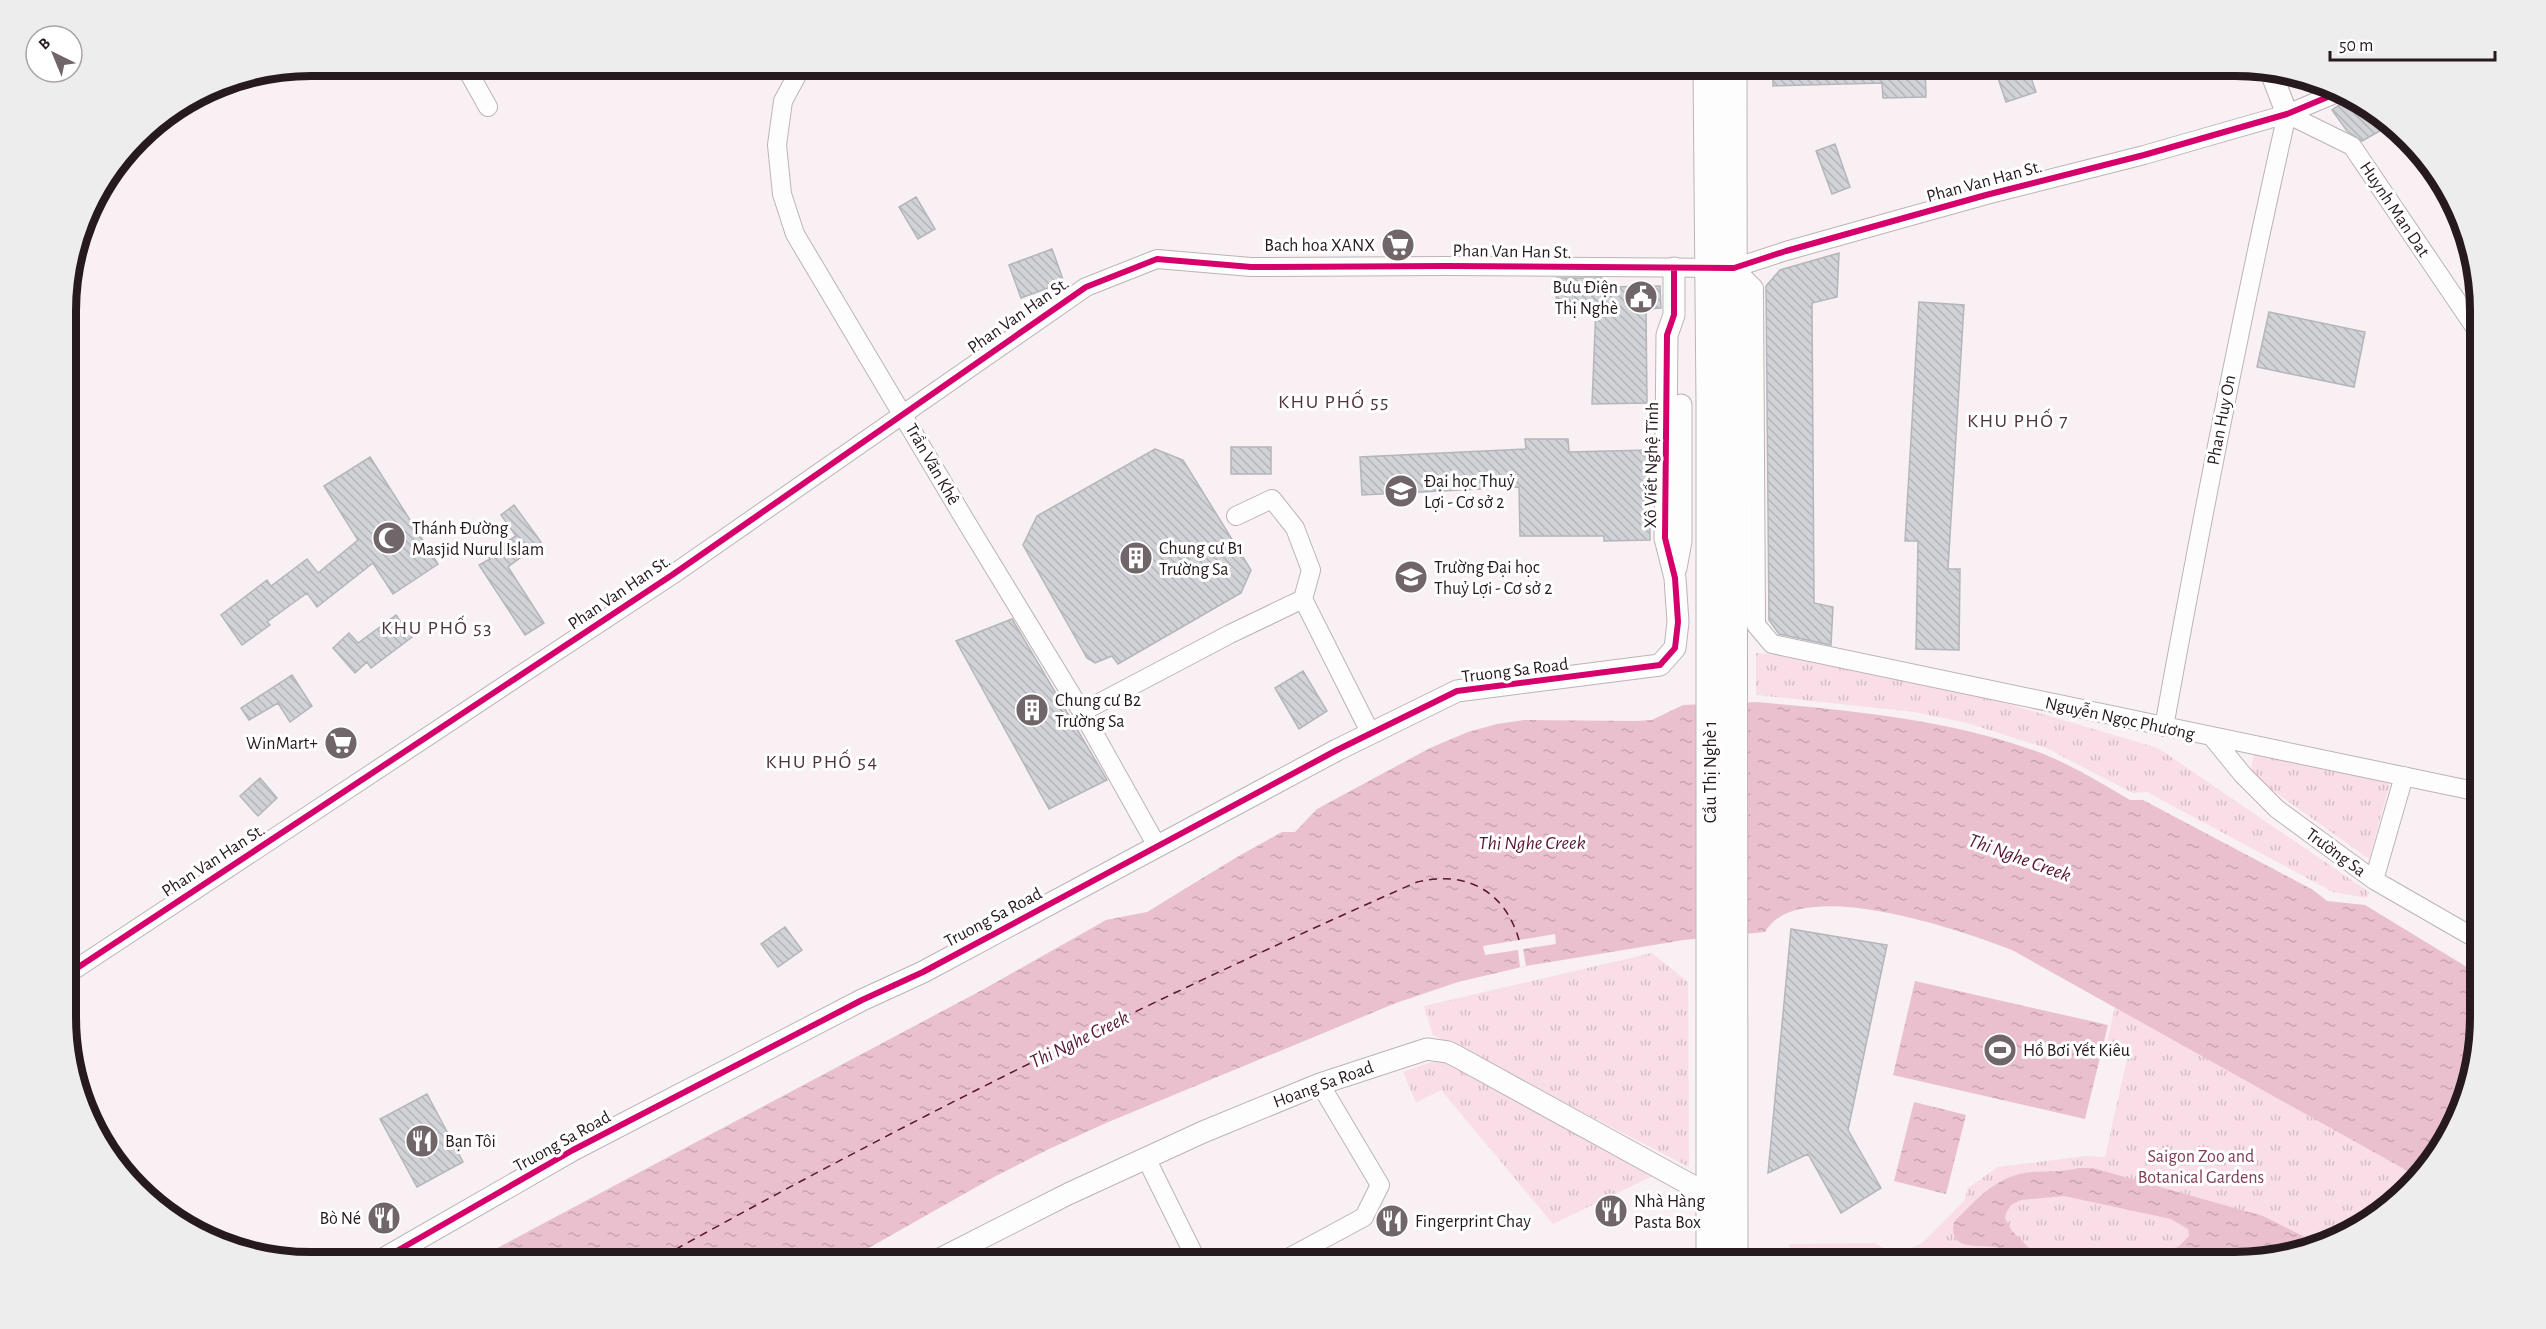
<svg xmlns="http://www.w3.org/2000/svg" width="2546" height="1329" viewBox="0 0 2546 1329" font-family="'Alegreya Sans',sans-serif">
<style>
.park{fill:url(#park-tufts)}
.water{fill:url(#water-ripples)}
.pier{fill:#f8f0f2}
.lines{fill:none;stroke-linecap:round;stroke-linejoin:round}
.ferry{stroke:#591734;stroke-width:1.5;stroke-dasharray:8 6;stroke-linecap:butt}
.building{fill:url(#building-back-hatch);stroke:#b4b6ba;stroke-width:1.5}
.minor-casing{stroke:#bdb3b6;stroke-width:20}
.tertiary-casing{stroke:#bdb3b6;stroke-width:23}
.primary-casing{stroke:#bdb3b6;stroke-width:29}
.minor{stroke:#fefdfd;stroke-width:18}
.tertiary{stroke:#fefdfd;stroke-width:21}
.primary{stroke:#fefdfd;stroke-width:27}
.cycleway-casing{stroke:#fff;stroke-width:10}
.cycleway{stroke:#d6006c;stroke-width:6}
.labels{text-anchor:middle;stroke-width:6;stroke-linejoin:round;paint-order:stroke}
.street-label{font-size:18px;fill:#271a1e;stroke:#fff}
.poi-label{font-size:18px;fill:#271a1e;stroke:#fff;text-anchor:start}
.park-label{font-size:18px;fill:#803b56;stroke:#fff}
.neighbourhood-label{font-size:20px;letter-spacing:1.5px;fill:#50343e;stroke:#fff}
.water-label{font-size:20px;font-style:italic;fill:#591734;stroke:#fff}
.rim{fill:none;stroke:#271a1e;stroke-width:8}
</style>
<defs>
<pattern id="park-tufts" width="24" height="20" patternUnits="userSpaceOnUse" patternTransform="scale(1.5)"><rect width="24" height="20" fill="#fadee7"/><path d="M3 7l-1-3M5 7V3M7 7l1-3M15 17l-1-3M17 17v-4M19 17l1-3" fill="none" stroke="#d6bec6"/></pattern>
<pattern id="water-ripples" width="26" height="14" patternUnits="userSpaceOnUse" patternTransform="scale(1.5)"><rect width="26" height="14" fill="#eac0ce"/><path d="M2 4q2-2 4 0t4 0M15 11q2-2 4 0t4 0" fill="none" stroke="#c9a4b0"/></pattern>
<pattern id="building-back-hatch" width="6" height="6" patternUnits="userSpaceOnUse" patternTransform="scale(1.5)"><rect width="6" height="6" fill="#d1d3d8"/><path d="M-1 5l2 2M0 0l6 6M5-1l2 2" fill="none" stroke="#b3b5b9"/></pattern>
</defs>
<rect width="100%" height="100%" fill="#f8f0f2"/>
<path class="park" d="M1756,653L1800,657L1981,696L2158,748L2369,892L2367,898L2333,892L2147,792L2133,793L2046,748L1967,723L1914,712L1756,695Z
M2254,753L2390,783L2369,859L2250,774Z
M1652,953L1688,982L1689,1167L1433,1035L1424,1006Z
M2115,1007L2420,1178L2371,1222L2313,1250L2250,1262L1790,1263L1789,1244L1875,1243L1889,1251H1906L1922,1243L1964,1201L1968,1188L1998,1167L2086,1156L2105,1157L2127,1059L2105,1050Z
M1443,1058L1657,1174L1553,1224L1441,1090L1416,1103L1403,1072Z"/>
<path class="water" d="M1757,702C1853,711 1950,719 2041,753C2072,765 2101,783 2130,800H2143L2313,890L2327,901L2365,905L2480,975V1018L2455,1126L2420,1178L2012,950C1964,931 1797,873 1765,932L1684,940L1526,966L1458,982L1396,1003L1106,1123L1049,1149L994,1177L842,1263H469L984,989L1106,920L1147,912L1237,857L1282,832H1295L1317,809L1430,748L1468,732L1497,724L1524,720L1636,721L1652,720L1683,705Z
M1915,981L2108,1025L2085,1119L1893,1075Z
M1914,1102L1966,1115L1946,1194L1894,1181Z
M2079,1168H2093L2263,1216L2303,1236L2318,1248L2271,1258H2235L2221,1262L2148,1263L2179,1246L2189,1236L2188,1229L2171,1219L2064,1196L2021,1200L2011,1205L2006,1213L2005,1218L2012,1231L2044,1263C2036,1263 2023,1265 2017,1261C2012,1257 2008,1251 2002,1249C1985,1242 1947,1255 1954,1222C1977,1199 1997,1175 2032,1172C2049,1171 2062,1172 2079,1168Z"/>
<path class="pier" d="M1555,934L1556,944L1523,949L1526,966L1520,967L1518,950L1485,955L1483,946Z"/>
<g class="lines">
<path class="ferry" d="M651,1263C900,1124 1156,997 1417,882C1466,870 1505,891 1519,940"/>
</g>
<path class="building" d="M1773,66H1925L1926,97L1883,98L1882,83L1773,86Z
M1994,66H2027L2036,92L2006,102Z
M2351,97L2392,124L2362,141L2347,131L2332,110Z
M1835,144L1850,187L1832,194L1816,151Z
M916,197L935,229L918,239L899,207Z
M1052,249L1064,282L1021,298L1009,265Z
M1839,253L1837,297L1812,303L1814,603L1833,607L1831,645L1779,634L1769,620L1766,286L1780,270Z
M1557,278H1605V287L1660,286L1661,308L1646,309L1647,403L1592,404L1596,307L1556,306Z
M1919,302L1964,305L1948,569H1960L1959,650L1916,649L1918,541H1905Z
M2269,312L2365,332L2354,387L2257,367Z
M1525,439H1568L1569,452L1649,450L1650,540L1604,541V536H1520L1519,487L1362,495L1360,457L1526,449Z
M1231,447H1271V474H1231Z
M1155,449L1183,460L1251,570L1241,593L1118,664L1112,656L1095,663L1087,658L1023,545L1037,516Z
M370,457L438,564L393,594L373,563L317,607L307,593L267,622L270,625L242,645L221,615L267,580L271,586L307,559L318,573L358,540L324,486Z
M514,505L541,542L508,567L544,623L525,635L479,565L490,559L487,554L516,536L501,515Z
M396,615L412,637L371,668L367,662L355,673L333,648L349,633L358,643Z
M1012,619L1107,780L1049,809L956,641Z
M1303,671L1327,711L1299,729L1275,688Z
M292,675L312,706L290,722L278,703L249,720L241,708Z
M260,778L277,798L258,816L240,796Z
M785,927L802,950L778,967L761,944Z
M1791,929L1887,945L1848,1130L1881,1188L1841,1213L1808,1154L1768,1173Z
M427,1094L463,1162L417,1187L380,1119Z"/>
<g class="lines">
<defs>
<path id="minor" d="M465,66L488,107
M802,66L783,101L777,145L782,194L795,234L965,520L1082,712L1157,846
M2287,114L2352,146L2478,332
M1734,268L1754,288L1756,625L1772,644L2479,792
M1236,516L1272,499L1295,528L1311,570L1303,599
M1082,712L1230,634L1303,599L1371,734
M2164,727C2201,522 2241,317 2287,114
M2212,737L2243,775L2277,809L2374,880L2480,941
M2374,880L2404,776
M68,974L672,575L1086,287L1157,259L1251,267L1446,266L1734,268L1786,251L1986,195L2144,155L2287,114L2342,91
M1146,1158L1198,1263
M1279,1263L1364,1217L1380,1185L1320,1084"/>
<path id="tertiary" d="M2272,75L2287,114
M1676,568L1681,541V405
M376,1263L573,1150L862,1000L923,972L1337,750L1457,691L1660,665L1675,648L1678,622L1675,578L1665,538L1667,335L1674,315V268
M932,1263L1068,1194L1203,1132L1320,1084L1427,1049L1448,1052L1458,1057L1711,1196"/>
<path id="primary" d="M1707,66L1710,406V1263
M1733,66L1734,1263"/>
</defs>
<use href="#minor" class="minor-casing"/>
<use href="#tertiary" class="tertiary-casing"/>
<use href="#primary" class="primary-casing"/>
<use href="#minor" class="minor"/>
<use href="#tertiary" class="tertiary"/>
<use href="#primary" class="primary"/>
<defs>
<path id="cycleway" d="M68,974L672,575L1086,287L1157,259L1251,267L1446,266L1734,268L1786,251L1986,195L2144,155L2287,114L2342,91
M376,1263L573,1150L862,1000L923,972L1337,750L1457,691L1660,665L1675,648L1678,622L1675,578L1665,538L1667,335L1674,315V268"/>
</defs>
<use href="#cycleway" class="cycleway-casing"/>
<use href="#cycleway" class="cycleway"/>
</g>
<defs>
<symbol id="supermarket-disc" viewBox="-11 -11 22 22"><circle r="9.5" fill="#706568" stroke="#fff"/><path d="M-6-5.5h2.5l.6 2H6L4.5 2H-2.5L-4.4-4H-6ZM-1.5 3.2a1.3 1.3 0 1 0 .1 0ZM3 3.2a1.3 1.3 0 1 0 .1 0Z" fill="#fff"/></symbol>
<symbol id="civic-disc" viewBox="-11 -11 22 22"><circle r="9.5" fill="#706568" stroke="#fff"/><path d="M-.6-6.5H3V-4.5H.6V-3L4-1V1h2V6H-6V1h2V-1L-.6-3ZM-1.2 2.5V6h2.4V2.5Z" fill="#fff"/></symbol>
<symbol id="university-disc" viewBox="-11 -11 22 22"><circle r="9.5" fill="#706568" stroke="#fff"/><path d="M0-5L7-2L0 1L-7-2ZM-4 1L0 2.5L4 1V4Q0 6-4 4Z" fill="#fff"/></symbol>
<symbol id="mosque-disc" viewBox="-11 -11 22 22"><circle r="9.5" fill="#706568" stroke="#fff"/><path d="M3.5-4.9A6 6 0 1 0 3.5 4.9A5 5 0 1 1 3.5-4.9Z" fill="#fff"/></symbol>
<symbol id="building-disc" viewBox="-11 -11 22 22"><circle r="9.5" fill="#706568" stroke="#fff"/><path d="M-4-6H4V6H1V3H-1V6H-4ZM-2.5-4.3h1.7v1.8h-1.7ZM.8-4.3h1.7v1.8H.8ZM-2.5-1h1.7V.8h-1.7ZM.8-1h1.7V.8H.8Z" fill="#fff"/></symbol>
<symbol id="stadium-disc" viewBox="-11 -11 22 22"><circle r="9.5" fill="#706568" stroke="#fff"/><path d="M0-5a6.5 5 0 1 0 0 10a6.5 5 0 1 0 0-10ZM-3.5-1.8h7v3.6h-7Z" fill="#fff"/></symbol>
<symbol id="restaurant-disc" viewBox="-11 -11 22 22"><circle r="9.5" fill="#706568" stroke="#fff"/><path d="M-5-6h1v4h1v-4h1v4h1v-4h1v5L-1.5 .5V6h-2V.5L-5-1ZM5-6V6H3V1.5H1.5Q1.5-4 5-6Z" fill="#fff"/></symbol>
</defs>
<g fill-rule="evenodd">
<use href="#supermarket-disc" x="1379" y="226" width="38" height="38"/>
<use href="#civic-disc" x="1622" y="278" width="38" height="38"/>
<use href="#university-disc" x="1382" y="472" width="38" height="38"/>
<use href="#mosque-disc" x="370" y="519" width="38" height="38"/>
<use href="#building-disc" x="1117" y="539" width="38" height="38"/>
<use href="#university-disc" x="1392" y="558" width="38" height="38"/>
<use href="#building-disc" x="1013" y="691" width="38" height="38"/>
<use href="#supermarket-disc" x="322" y="724" width="38" height="38"/>
<use href="#stadium-disc" x="1981" y="1031" width="38" height="38"/>
<use href="#restaurant-disc" x="403" y="1122" width="38" height="38"/>
<use href="#restaurant-disc" x="1592" y="1192" width="38" height="38"/>
<use href="#restaurant-disc" x="365" y="1199" width="38" height="38"/>
<use href="#restaurant-disc" x="1373" y="1202" width="38" height="38"/>
</g>
<g class="labels">
<g class="street-label">
<text transform="translate(1984 181) rotate(-15)" y="6">Phan Van Han St.</text>
<text transform="translate(2395 209) rotate(56)" y="6">Huynh Man Dat</text>
<text transform="translate(1512 251) rotate(1)" y="6">Phan Van Han St.</text>
<text transform="translate(1018 315) rotate(-35)" y="6">Phan Van Han St.</text>
<text transform="translate(2221 420) rotate(-79)" y="6">Phan Huy On</text>
<text transform="translate(933 464) rotate(60)" y="6">Trần Văn Khê</text>
<text transform="translate(1651 465) rotate(-89)" y="6">Xô Viết Nghệ Tĩnh</text>
<text transform="translate(619 592) rotate(-34)" y="6">Phan Van Han St.</text>
<text transform="translate(1515 670) rotate(-7)" y="6">Truong Sa Road</text>
<text transform="translate(2120 718) rotate(12)" y="6">Nguyễn Ngọc Phương</text>
<text transform="translate(1710 772) rotate(-90)" y="6">Cầu Thị Nghè 1</text>
<text transform="translate(2336 852) rotate(36)" y="6">Trường Sa</text>
<text transform="translate(213 860) rotate(-33)" y="6">Phan Van Han St.</text>
<text transform="translate(993 917) rotate(-28)" y="6">Truong Sa Road</text>
<text transform="translate(1323 1084) rotate(-20)" y="6">Hoang Sa Road</text>
<text transform="translate(562 1141) rotate(-29)" y="6">Truong Sa Road</text>
</g>
<g class="poi-label">
<text x="1375" y="251" text-anchor="end">Bach hoa XANX</text>
<text x="1618" y="293" text-anchor="end">Bưu Điện<tspan x="1618" dy="21">Thị Nghè</tspan></text>
<text x="1424" y="487">Đại học Thuỷ<tspan x="1424" dy="21">Lợi - Cơ sở 2</tspan></text>
<text x="412" y="534">Thánh Đường<tspan x="412" dy="21">Masjid Nurul Islam</tspan></text>
<text x="1159" y="554">Chung cư B1<tspan x="1159" dy="21">Trường Sa</tspan></text>
<text x="1434" y="573">Trường Đại học<tspan x="1434" dy="21">Thuỷ Lợi - Cơ sở 2</tspan></text>
<text x="1055" y="706">Chung cư B2<tspan x="1055" dy="21">Trường Sa</tspan></text>
<text x="318" y="749" text-anchor="end">WinMart+</text>
<text x="2023" y="1056">Hồ Bơi Yết Kiêu</text>
<text x="445" y="1147">Bạn Tôi</text>
<text x="1634" y="1207">Nhà Hàng<tspan x="1634" dy="21">Pasta Box</tspan></text>
<text x="361" y="1224" text-anchor="end">Bò Né</text>
<text x="1415" y="1227">Fingerprint Chay</text>
</g>
<g class="park-label">
<text x="2201" y="1162">Saigon Zoo and<tspan x="2201" dy="21">Botanical Gardens</tspan></text>
</g>
<g class="neighbourhood-label">
<text x="1334" y="408">KHU PHỐ 55</text>
<text x="2018" y="427">KHU PHỐ 7</text>
<text x="437" y="634">KHU PHỐ 53</text>
<text x="822" y="768">KHU PHỐ 54</text>
</g>
<g class="water-label">
<text x="1532" y="849">Thi Nghe Creek</text>
<text transform="translate(2020 857) rotate(20)" y="7">Thi Nghe Creek</text>
<text transform="translate(1079 1039) rotate(-26)" y="7">Thi Nghe Creek</text>
</g>
</g>
<path d="M0 0H2546V1329H0ZM311 76H2235A235 235 0 0 1 2470 311V1017A235 235 0 0 1 2235 1252H311A235 235 0 0 1 76 1017V311A235 235 0 0 1 311 76Z" fill="#eeeded" fill-rule="evenodd"/>
<path class="rim" d="M311 76H2235A235 235 0 0 1 2470 311V1017A235 235 0 0 1 2235 1252H311A235 235 0 0 1 76 1017V311A235 235 0 0 1 311 76Z"/>
<g transform="translate(54 54) rotate(317)"><circle r="28" fill="#ffffff" stroke="#a9a3a5" stroke-width="1.5"/>
<path d="M0-4.5L10 22L0 15L-10 22Z" fill="#706568"/>
<text y="-9" font-size="16" font-weight="bold" text-anchor="middle" fill="#271a1e">B</text>
</g>
<path d="M2330 51v9h165v-9" fill="none" stroke="#271a1e" stroke-width="3"/>
<text x="2339" y="51" font-size="18" fill="#271a1e" stroke="#ffffff" stroke-width="4.5" paint-order="stroke">50 m</text>
</svg>
